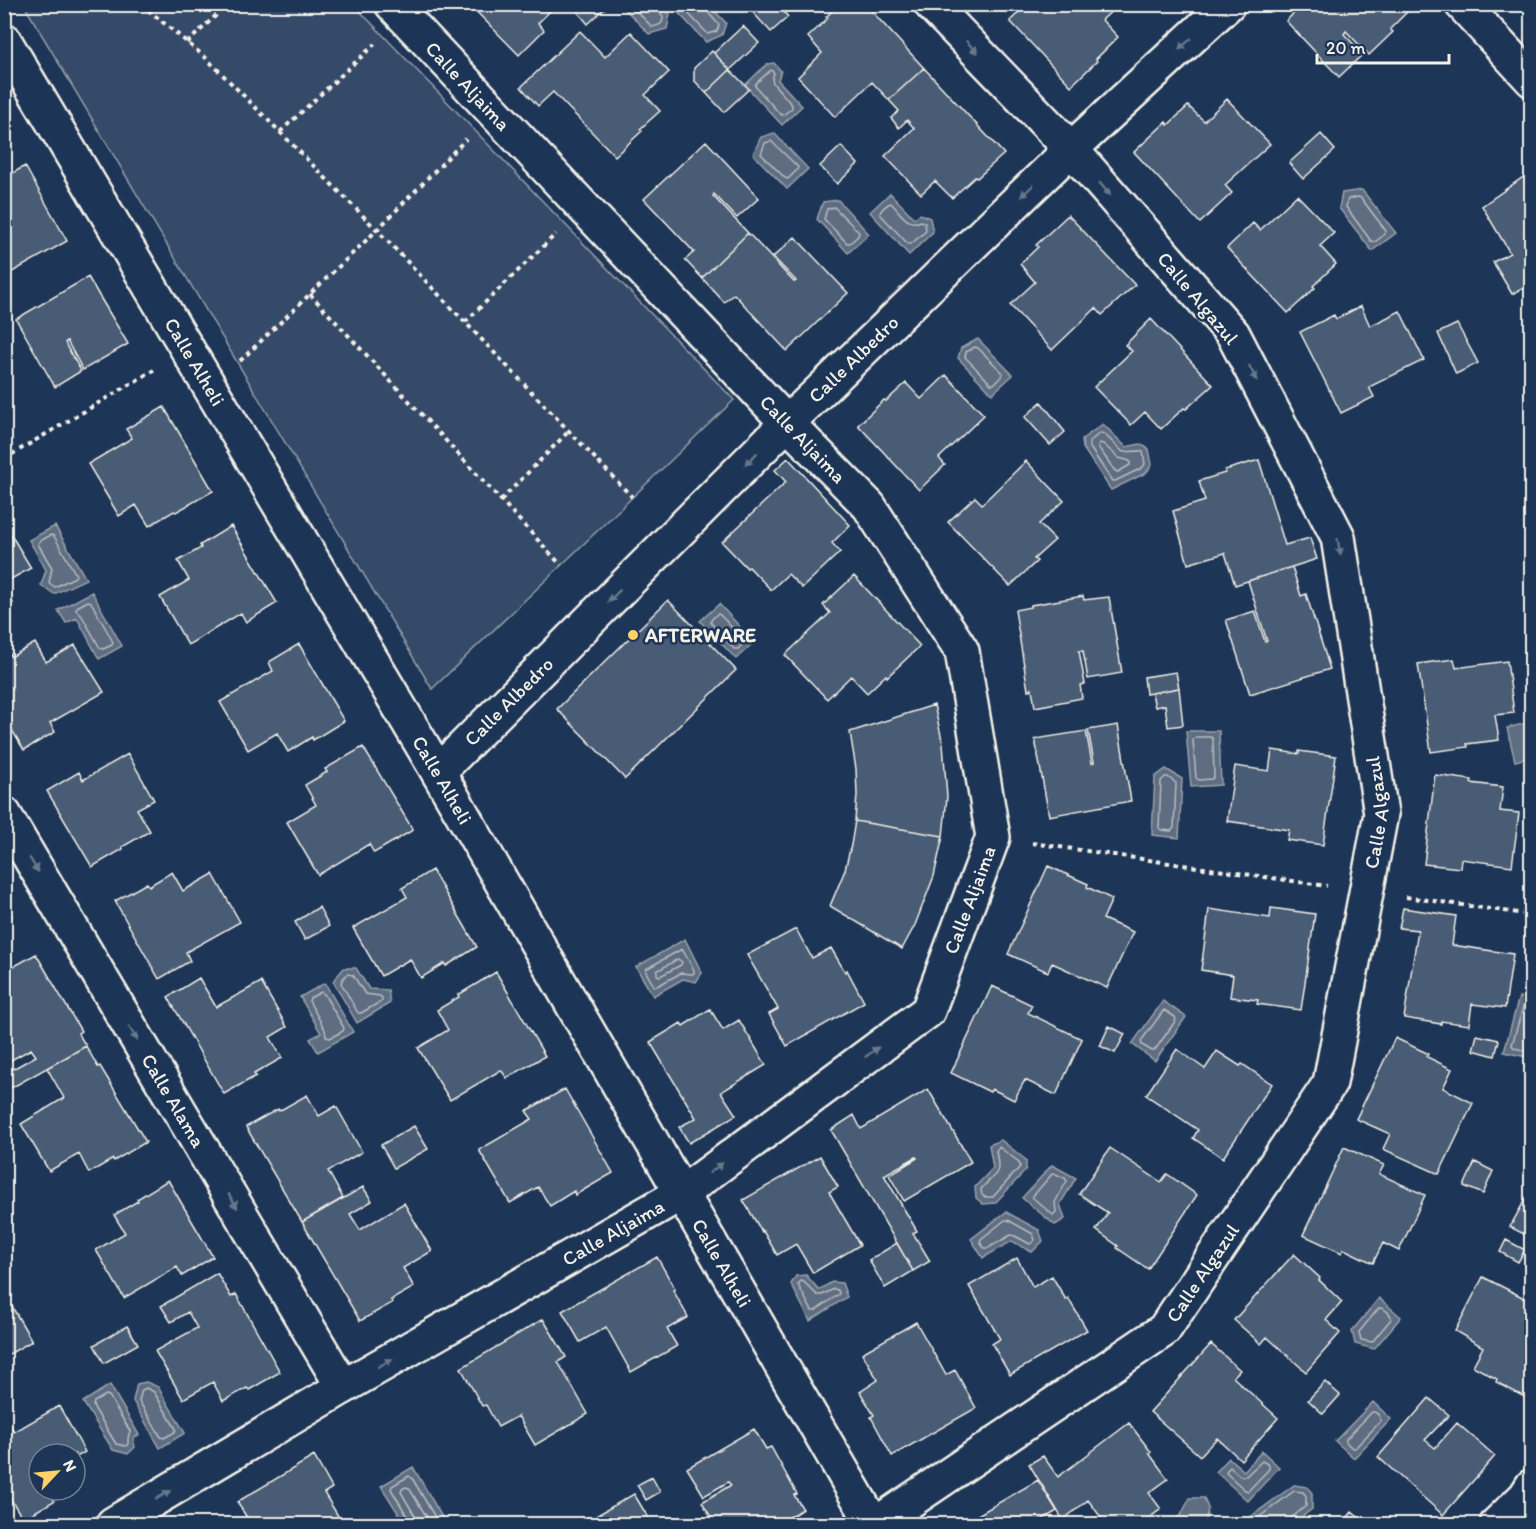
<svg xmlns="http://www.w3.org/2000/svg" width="1536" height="1529" viewBox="0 0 1536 1529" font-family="Itim,sans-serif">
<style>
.green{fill:#354a67;stroke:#949ea8;stroke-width:1.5}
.water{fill:#5e6d82;stroke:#9aa2ab;stroke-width:1.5}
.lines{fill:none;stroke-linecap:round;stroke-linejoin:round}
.shore{stroke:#b8bcbf;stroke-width:1.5}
.building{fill:#485b74;stroke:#f4f1e8;stroke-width:1.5}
.minor-casing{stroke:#f4f1e8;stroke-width:38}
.path{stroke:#f4f1e8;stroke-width:4;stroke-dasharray:4.5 4.5;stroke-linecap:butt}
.minor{stroke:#1d3557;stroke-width:33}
.oneway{fill:#68778a}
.poi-dot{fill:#ffd166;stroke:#1d3557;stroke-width:2}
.labels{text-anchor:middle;stroke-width:5;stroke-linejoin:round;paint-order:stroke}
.street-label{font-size:20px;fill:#f4f1e8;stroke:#1d3557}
.poi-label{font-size:20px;font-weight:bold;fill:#f4f1e8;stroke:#1d3557;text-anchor:start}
</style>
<rect width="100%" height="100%" fill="#1d3557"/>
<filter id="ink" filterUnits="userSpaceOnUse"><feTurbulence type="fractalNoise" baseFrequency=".0167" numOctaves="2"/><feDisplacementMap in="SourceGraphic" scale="12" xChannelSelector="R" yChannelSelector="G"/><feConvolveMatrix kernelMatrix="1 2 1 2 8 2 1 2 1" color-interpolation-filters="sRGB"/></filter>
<g filter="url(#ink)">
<path class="green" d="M24,5H354L734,400L432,689Z"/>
<path class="water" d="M621,5H660L670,14L667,29L649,34Z
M671,5H709L726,23L722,35L706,42Z
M774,63L781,71L778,80L802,106L782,125L745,85L767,64Z
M774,133L808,169L787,189L753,154L761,137Z
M1362,190L1396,233L1372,251L1339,208L1342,193Z
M890,193L914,218L920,214L930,218L933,232L909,255L870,212Z
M838,200L869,234L848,253L817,219L823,202Z
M978,339L1013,375L992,394L958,358L961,348Z
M1103,424L1126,447L1140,444L1149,449L1152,465L1146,473L1111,490L1083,448L1082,439Z
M55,526L86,579L54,594L41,585L46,570L29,540Z
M92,592L122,646L99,659L77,618L66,623L58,610Z
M719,604L754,642L736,659L700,621Z
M1531,722V757L1515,761L1507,728Z
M1186,731H1219L1221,785L1191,787Z
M1166,769L1182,779L1179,838L1152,835L1155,777Z
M685,939L702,973L696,982L683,979L653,996L636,967Z
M344,968H356L369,989L388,990L390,1003L357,1023L333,981Z
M325,983L353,1032L318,1052L310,1039L321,1033L300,997Z
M1519,997L1531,1000V1058L1504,1052Z
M1163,1001L1186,1017L1155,1061L1132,1044Z
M1001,1140L1026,1160V1170L995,1203L983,1204L976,1198L975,1187L993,1168L989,1145Z
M1052,1165L1076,1178L1060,1204L1065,1219L1055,1225L1022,1198Z
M1006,1212L1039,1230L1043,1241L1032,1252L1012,1241L983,1258L971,1239Z
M806,1275L819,1290L832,1282L842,1283L847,1297L810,1321L791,1284L796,1276Z
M1379,1298L1401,1317L1374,1349L1355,1344L1352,1331Z
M146,1382L158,1387L185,1433L160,1448L133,1401L137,1384Z
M110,1385L139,1435L133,1438L135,1447L128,1454L113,1450L83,1402Z
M1373,1402L1391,1419L1354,1458L1335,1441Z
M1262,1451L1279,1467L1248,1501L1216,1472L1229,1458L1244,1471Z
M413,1467L446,1524H405L381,1486Z
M1294,1485L1307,1487L1312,1493V1509L1292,1524H1243L1242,1523Z
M1190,1498H1204L1208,1508L1205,1524H1168L1181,1515Z"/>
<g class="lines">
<path class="shore" d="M630,4L652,27C660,25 663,25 663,16L657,10V4
M679,4L708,34L717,31L719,25L706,10L705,4
M771,70L774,73L772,79L773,83L792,105V108L783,115L780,114L755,86L756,83Z
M771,141L798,167L797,170L788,179L785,178L761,154L765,143Z
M1358,197L1361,198L1386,231L1385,234L1375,242L1371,241L1346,207L1348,199Z
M891,203C900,212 907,227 921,221L925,223L926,231L911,244H908L880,214C880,210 887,204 891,203Z
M834,207L859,232L858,236L850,243H847L824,219L827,209Z
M975,347L978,348L1003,373L1002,376L994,384H991L965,357L966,352Z
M1100,433L1104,434L1123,452L1139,451L1143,452L1145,464L1142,468L1115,481H1112L1089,446V442Z
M1099,443L1103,444L1119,458L1130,461V465L1118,472L1115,471L1098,447Z
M51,535L54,536L76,575L75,577L55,587L49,583L52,568L38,544L40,541Z
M88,601L91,602L113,642L112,645L103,649L100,648L82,616L76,610L77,607Z
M717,614L720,615L744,640V643L738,649H734L711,623V620Z
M1196,737H1211L1213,739L1214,776L1212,779L1199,780L1196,778L1193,740Z
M1165,777H1168L1176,783L1174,828L1171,831L1161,830L1159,828L1161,781Z
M682,949L694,970V973L692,974L681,973L657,986H654L646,972V969Z
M678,959L682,962L681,965L660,976L657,975V971Z
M347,974L353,975L365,994L380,996L382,998V1001L361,1013H358L341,983L342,980Z
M321,992L324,994L344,1028L343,1031L330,1038L326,1037L325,1030L309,1001L310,998Z
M1532,1006L1525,1005L1523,1007L1512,1045L1514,1048L1532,1052
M1164,1010L1175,1017L1176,1020L1155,1050L1152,1051L1142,1045L1141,1041Z
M999,1147L1019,1162L1020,1167L993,1197H985L982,1195L981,1189C997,1171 1001,1177 996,1151Z
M1053,1173L1065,1178L1067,1181L1055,1202L1056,1212L1053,1215L1032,1197Z
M1005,1220H1008L1033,1234L1035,1240L1030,1244L1015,1236L1011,1235L988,1248H984L980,1242L981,1239Z
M801,1281L804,1282L817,1295H822L834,1289L838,1290L839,1294L815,1311H812L798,1285L799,1283Z
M1379,1308C1384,1308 1392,1314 1391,1319L1372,1342L1361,1340L1359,1332Z
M146,1388L154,1392L176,1429L175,1432L164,1438L161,1437L139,1401L142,1390Z
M106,1395L109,1396L130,1431L128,1438V1444L126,1446L116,1444L93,1406L94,1402Z
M1372,1412C1376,1411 1381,1417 1381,1421L1355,1448H1352L1346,1442V1439Z
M1262,1461L1269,1465V1469L1248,1491L1245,1490L1226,1473L1227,1470L1230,1467L1240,1476H1246Z
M409,1524V1519L391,1489L392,1486L409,1476L412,1478L439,1524
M417,1524L415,1516L401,1492L402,1489L406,1487L409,1488L431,1524
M1250,1524L1294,1491L1303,1492L1306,1496V1506L1291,1518L1289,1524"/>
</g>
<path class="building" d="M469,4H557L538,23L544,30L519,55Z
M571,4H605L607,6L588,24Z
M745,4H777L788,17L771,32Z
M839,4H865L924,68L889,100L872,82L835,117L798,77L822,53L808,37L828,18L826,17Z
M1027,4H1114L1116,7L1102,20L1118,37L1096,59L1097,61L1071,86L1010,21Z
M1402,4L1408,11L1390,29L1393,32L1369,55L1346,31L1344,34L1363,54L1339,77L1286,21L1303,4Z
M743,26L759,43L730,70L714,53Z
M580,31L605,57L631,32L669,72L645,95L660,111L640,129L642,131L615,156L553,92L538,106L521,87Z
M712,51L730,70L706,93L694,80V68Z
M924,68L1004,154L977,178L975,177L952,198L935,181L921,194L885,156L914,128L907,120L899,128L891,118L899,111L889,100Z
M730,70L749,89L724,112L706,93Z
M1227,99L1270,144L1225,185L1232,193L1200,223L1134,152L1166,122L1168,125L1188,106L1204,121Z
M1321,134L1335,150L1303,179L1289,163Z
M706,141L759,198L737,218L714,194L713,196L748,233L702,278L685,260L694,252L644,199Z
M841,146L858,164L837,184L820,166Z
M25,166L67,241L7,275L4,270V178Z
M1532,171V284L1512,294L1493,262L1510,253L1482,206Z
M1297,195L1334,233L1320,246L1336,264L1313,286L1315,288L1288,313L1227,248L1253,223L1260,230Z
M1068,215L1135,285L1102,315L1096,308L1052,350L1010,305L1035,282L1020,264L1038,247L1036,245Z
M748,233L794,282L796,281L773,257L795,237L848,293L787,351L734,294L724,302L702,278Z
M88,277L128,344L83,370L67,341L65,343L81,371L55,387L16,319Z
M1361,306L1370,326L1400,311L1424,360L1369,387L1374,397L1341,413L1300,332L1334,315L1336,319Z
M1151,319L1213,385L1186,409L1184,408L1161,429L1145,412L1131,425L1094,387L1132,351L1125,345Z
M1457,324L1478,363L1456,374L1438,333Z
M946,375L984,415L939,458L945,465L919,490L858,425L884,400L886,401L906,383L921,399Z
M1041,402L1065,432L1050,445L1025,417Z
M164,407L213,491L176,512L174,511L149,526L136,505L119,516L88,464L132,438L126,429Z
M788,458L850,525L832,543L840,552L802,588L788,574L771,590L749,567L747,568L722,542L786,482L775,470Z
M1259,460L1285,545L1310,538L1317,559L1235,585L1225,553L1188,564L1173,511L1205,501L1199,481L1225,473V470Z
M1026,461L1064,501L1039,524L1055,540L1034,559L1037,561L1010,586L948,522L975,497L982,504Z
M4,523L31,568L4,583Z
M231,526L277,603L246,622L241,613L188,645L160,597L189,580L178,561L201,548L200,545Z
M1292,567L1301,596L1306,594L1330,669L1250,694L1226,620L1255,611L1265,642L1267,641L1248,581Z
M854,576L920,646L887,677L886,675L867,693L851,676L827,699L785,655L830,613L823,605Z
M4,589L13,603L4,608Z
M1083,596L1084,600L1109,597L1122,673L1088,679L1083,651H1079L1085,684L1080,685L1082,698L1035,707L1032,689L1028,690L1015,610L1031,607V605Z
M668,600L736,670L625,779L557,709Z
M35,643L46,662L75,645L104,692L50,723L55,732L24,750L4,717V658L10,654L11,657Z
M299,644L344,721L313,740L312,737L288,752L277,733L248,750L220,702L273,671L269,662Z
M1454,659L1456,668L1507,661L1514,713L1495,715L1499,740L1467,744L1468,747L1431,752L1418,664Z
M1176,672L1179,688L1146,694L1144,677Z
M1179,688L1183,725L1168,727L1165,705L1155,707L1152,693Z
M934,705L943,744L947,797L943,836L855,821L857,795L856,769L850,732Z
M1118,725L1131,801L1049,816L1035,739L1086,731L1092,763L1094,762L1088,730Z
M363,747L413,830L374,853L369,844L318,875L287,822L316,805L305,785L327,772L325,769Z
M1272,750L1299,754V751L1336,756L1323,845L1287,840L1289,830L1227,821L1235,766L1269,771Z
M128,754L154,800L137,809L150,831L122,847L123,849L92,867L47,791L79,772L83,780Z
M1435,775L1472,780L1471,783L1503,787L1500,811L1519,813L1512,866L1461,859L1460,868L1424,864Z
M855,821L943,836L934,876L915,925L902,949L830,906L845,870L851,845Z
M1048,866L1088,884L1087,887L1112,899L1103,919L1133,932L1107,988L1052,963L1048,972L1008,954Z
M432,870L477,947L446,966L445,963L421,978L410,959L381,976L353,928L407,897L402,888Z
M172,872L183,891L213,874L240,922L186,952L190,961L159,979L115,901L147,883L149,886Z
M4,902L12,916L4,920Z
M319,907L329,926L305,940L295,922Z
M1271,908L1315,914L1301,1010L1257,1004L1258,1000L1230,997L1233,975L1201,970L1209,909L1270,918Z
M1403,908L1456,916L1452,945L1513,954L1505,1008L1472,1004L1469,1025L1441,1021V1024L1404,1018L1418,930L1399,928Z
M796,929L812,958L831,948L845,972L847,970L864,1002L787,1046L769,1014L778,1009L747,955Z
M36,954L81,1031L78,1033L86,1046L4,1092V1074L36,1056L31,1049L4,1064V975H6L4,972Z
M496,972L545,1056L507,1078L501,1070L450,1100L418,1048L448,1030L437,1010L459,997L458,995Z
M199,978L216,1007L261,982L287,1027L270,1037L282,1058L254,1074L256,1076L224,1094L168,997Z
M992,986L1032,1005L1028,1013L1082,1039L1056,1095L1025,1080L1014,1100L992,1089L990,1092L951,1073Z
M710,1009L723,1030L739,1020L766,1065L721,1092L736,1115L689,1143L679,1127L696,1118L650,1042L681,1023L683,1026Z
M1109,1026L1125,1034L1115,1053L1100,1046Z
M1477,1035L1499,1040L1495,1056L1473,1050Z
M1395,1038L1429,1054L1427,1057L1452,1069L1443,1088L1473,1103L1439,1174L1383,1149L1390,1134L1356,1119Z
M86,1046L98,1067L100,1066L146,1142L114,1161L113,1159L89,1173L79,1154L49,1171L21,1124L64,1098L47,1068Z
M1177,1049L1205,1069L1217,1051L1240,1066L1242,1064L1272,1084L1223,1158L1193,1138L1198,1130L1146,1095Z
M565,1089L613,1173L575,1195L574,1191L550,1206L538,1187L510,1203L479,1150L532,1119L526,1111Z
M928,1089L971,1162L904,1201L889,1175L917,1158L916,1157L884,1175L917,1231L913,1233L930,1261L913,1271L831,1130L854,1115L861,1129Z
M307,1095L319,1116L336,1106L362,1152L328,1171L343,1198L302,1222L246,1127L278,1109L279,1111Z
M414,1126L428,1149L394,1168L381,1145Z
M1344,1147L1384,1165L1379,1174L1425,1195L1399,1251L1383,1243L1373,1263L1344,1249L1342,1253L1303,1235Z
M1110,1148L1161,1182L1167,1174L1197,1195L1148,1269L1117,1248L1118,1246L1096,1230L1108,1213L1079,1194Z
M820,1156L838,1187L829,1192L860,1245L813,1273L796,1244L777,1255L763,1231L762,1232L743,1200Z
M1475,1162L1493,1171L1483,1194L1464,1186Z
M168,1180L213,1257L182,1276L177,1267L124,1298L96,1250L125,1233L114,1215L138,1201L137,1199Z
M363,1187L372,1201L350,1214L360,1230L404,1203L432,1251L403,1268L414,1287L391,1300L392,1303L360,1321L302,1222Z
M1532,1187V1238L1510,1227Z
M1506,1240L1525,1250L1518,1262L1500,1252Z
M897,1243L913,1271L885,1288L869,1260Z
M1294,1254L1320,1278L1319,1280L1342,1302L1326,1320L1340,1333L1306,1372L1267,1337L1261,1344L1234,1320Z
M657,1257L675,1289L673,1290L688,1317L667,1329L677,1346L631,1372L606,1327L580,1342L562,1311Z
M1017,1258L1033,1287L1052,1276L1066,1300L1068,1298L1087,1330L1010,1375L992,1344L1000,1339L969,1286Z
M217,1273L231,1297L236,1294L280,1372L249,1390L247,1388L223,1401L213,1382L183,1399L155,1351L197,1328L188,1312L171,1322L161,1306Z
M1483,1277L1532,1302V1401L1496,1382L1497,1379L1473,1366L1483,1347L1455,1331Z
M4,1293L32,1341L4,1357Z
M543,1319L566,1357L558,1362L588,1414L535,1445L518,1416L498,1427L486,1405L482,1406L461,1368Z
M916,1322L946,1375L955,1370L976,1408L892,1456L871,1417L874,1415L860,1392L878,1380L862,1353Z
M127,1326L138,1344L104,1363L94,1345Z
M1211,1344L1240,1370L1233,1377L1278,1418L1241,1460L1217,1438L1200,1456L1150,1412Z
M1325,1382L1340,1395L1323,1414L1308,1400Z
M1429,1398L1449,1415L1425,1440L1435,1448L1457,1423L1495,1456L1443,1515L1378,1457Z
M59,1406L85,1452L75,1458V1454H39V1490H68L53,1498L54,1501L23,1519L4,1488V1427L10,1424L14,1432Z
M1129,1423L1151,1452L1149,1453L1168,1479L1149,1493L1161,1509L1141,1524H1106L1088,1500L1063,1520L1029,1464L1043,1456L1058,1477Z
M754,1429L766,1449L771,1447L797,1494L794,1495L803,1509L778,1524H715L702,1502L731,1485L728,1482L704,1496L687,1468Z
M314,1456L332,1488L324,1493L343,1524H251L237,1502Z
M75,1473L80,1483L75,1486Z
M652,1477L660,1492L646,1500L637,1485Z
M1038,1480L1057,1511L1038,1522L1034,1524H962Z
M634,1494L652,1524H589L587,1521Z
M1352,1512L1367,1524H1342Z"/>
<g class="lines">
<defs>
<g id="minor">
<path d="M1462,4L1532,80"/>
<path id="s1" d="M4,40L438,772L873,1524"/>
<path id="s2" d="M438,772L787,423L1071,149L1228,4"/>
<path id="s3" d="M4,814L343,1387"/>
<path id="s4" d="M113,1524L343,1387L682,1193L928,1011L993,837L962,651L869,506L787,423L392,4"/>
<path id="s5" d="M876,1524L1164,1330L1330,1083L1381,814L1338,537L1233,334L1071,149L931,4"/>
<path d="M1497,1524L1525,1497L1532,1486"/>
</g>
</defs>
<use href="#minor" class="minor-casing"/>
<path class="path" d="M141,4L206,58L280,132L377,230L632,497
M187,43L228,4
M280,132L375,44
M310,294L561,565
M465,322L556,234
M240,361L377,230L466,139
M4,459L154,370
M501,500L569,431
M1032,843L1327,886
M1406,897L1532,915"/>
<use href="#minor" class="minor"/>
</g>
<defs><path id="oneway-solid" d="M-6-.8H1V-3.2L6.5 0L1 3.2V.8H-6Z" transform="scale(1.5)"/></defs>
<g class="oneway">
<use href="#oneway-solid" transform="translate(1185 44) rotate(137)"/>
<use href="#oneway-solid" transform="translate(972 47) rotate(46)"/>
<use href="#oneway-solid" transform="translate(1105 189) rotate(49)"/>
<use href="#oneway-solid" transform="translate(1027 191) rotate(136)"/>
<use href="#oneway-solid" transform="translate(1253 373) rotate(63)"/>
<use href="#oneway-solid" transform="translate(751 459) rotate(135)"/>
<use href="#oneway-solid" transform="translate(1339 547) rotate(80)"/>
<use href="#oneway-solid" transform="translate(614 596) rotate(135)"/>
<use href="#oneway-solid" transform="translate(34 865) rotate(59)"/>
<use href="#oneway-solid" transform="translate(133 1033) rotate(59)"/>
<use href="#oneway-solid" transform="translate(872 1052) rotate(-37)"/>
<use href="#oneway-solid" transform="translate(716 1168) rotate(-37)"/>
<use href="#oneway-solid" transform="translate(233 1201) rotate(59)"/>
<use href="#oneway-solid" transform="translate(385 1363) rotate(-30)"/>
<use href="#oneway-solid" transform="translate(163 1495) rotate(-31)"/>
</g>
</g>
<circle class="poi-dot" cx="633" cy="635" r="6"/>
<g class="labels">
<g class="street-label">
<text transform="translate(468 86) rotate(47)" y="7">Calle Aljaima</text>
<text transform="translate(1198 298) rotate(50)" y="7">Calle Algazul</text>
<text dy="7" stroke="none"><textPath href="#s2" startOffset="586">Calle Albedro</textPath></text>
<text dy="7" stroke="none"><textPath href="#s1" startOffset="374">Calle Alheli</textPath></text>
<text transform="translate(803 439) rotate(46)" y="7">Calle Aljaima</text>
<text dy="7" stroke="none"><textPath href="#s2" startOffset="100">Calle Albedro</textPath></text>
<text dy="7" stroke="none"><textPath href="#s1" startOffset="860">Calle Alheli</textPath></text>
<text dy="7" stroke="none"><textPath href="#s5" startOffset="920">Calle Algazul</textPath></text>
<text dy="7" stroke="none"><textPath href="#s4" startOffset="1083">Calle Aljaima</textPath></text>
<text dy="7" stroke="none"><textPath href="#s3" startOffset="333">Calle Alama</textPath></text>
<text dy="7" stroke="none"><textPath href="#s4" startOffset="579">Calle Aljaima</textPath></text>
<text dy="7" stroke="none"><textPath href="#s1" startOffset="1418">Calle Alheli</textPath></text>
<text dy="7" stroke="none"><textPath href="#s5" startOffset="416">Calle Algazul</textPath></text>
</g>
<g class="poi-label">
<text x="645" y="642">AFTERWARE</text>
</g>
</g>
<rect width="1536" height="1529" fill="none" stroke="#1d3557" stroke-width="24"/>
<rect x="12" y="12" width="1512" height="1505" fill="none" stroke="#f4f1e8" stroke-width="2" filter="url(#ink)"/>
<g transform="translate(57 1472) rotate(64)"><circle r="28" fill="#1d3557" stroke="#738091" stroke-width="1.5"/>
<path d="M0-4.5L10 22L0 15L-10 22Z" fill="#ffd166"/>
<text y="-9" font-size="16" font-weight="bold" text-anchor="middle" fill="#f4f1e8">N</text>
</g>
<path d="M1317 54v9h132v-9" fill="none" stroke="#f4f1e8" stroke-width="3"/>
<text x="1326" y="54" font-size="18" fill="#f4f1e8" stroke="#1d3557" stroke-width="4.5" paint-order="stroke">20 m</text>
</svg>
